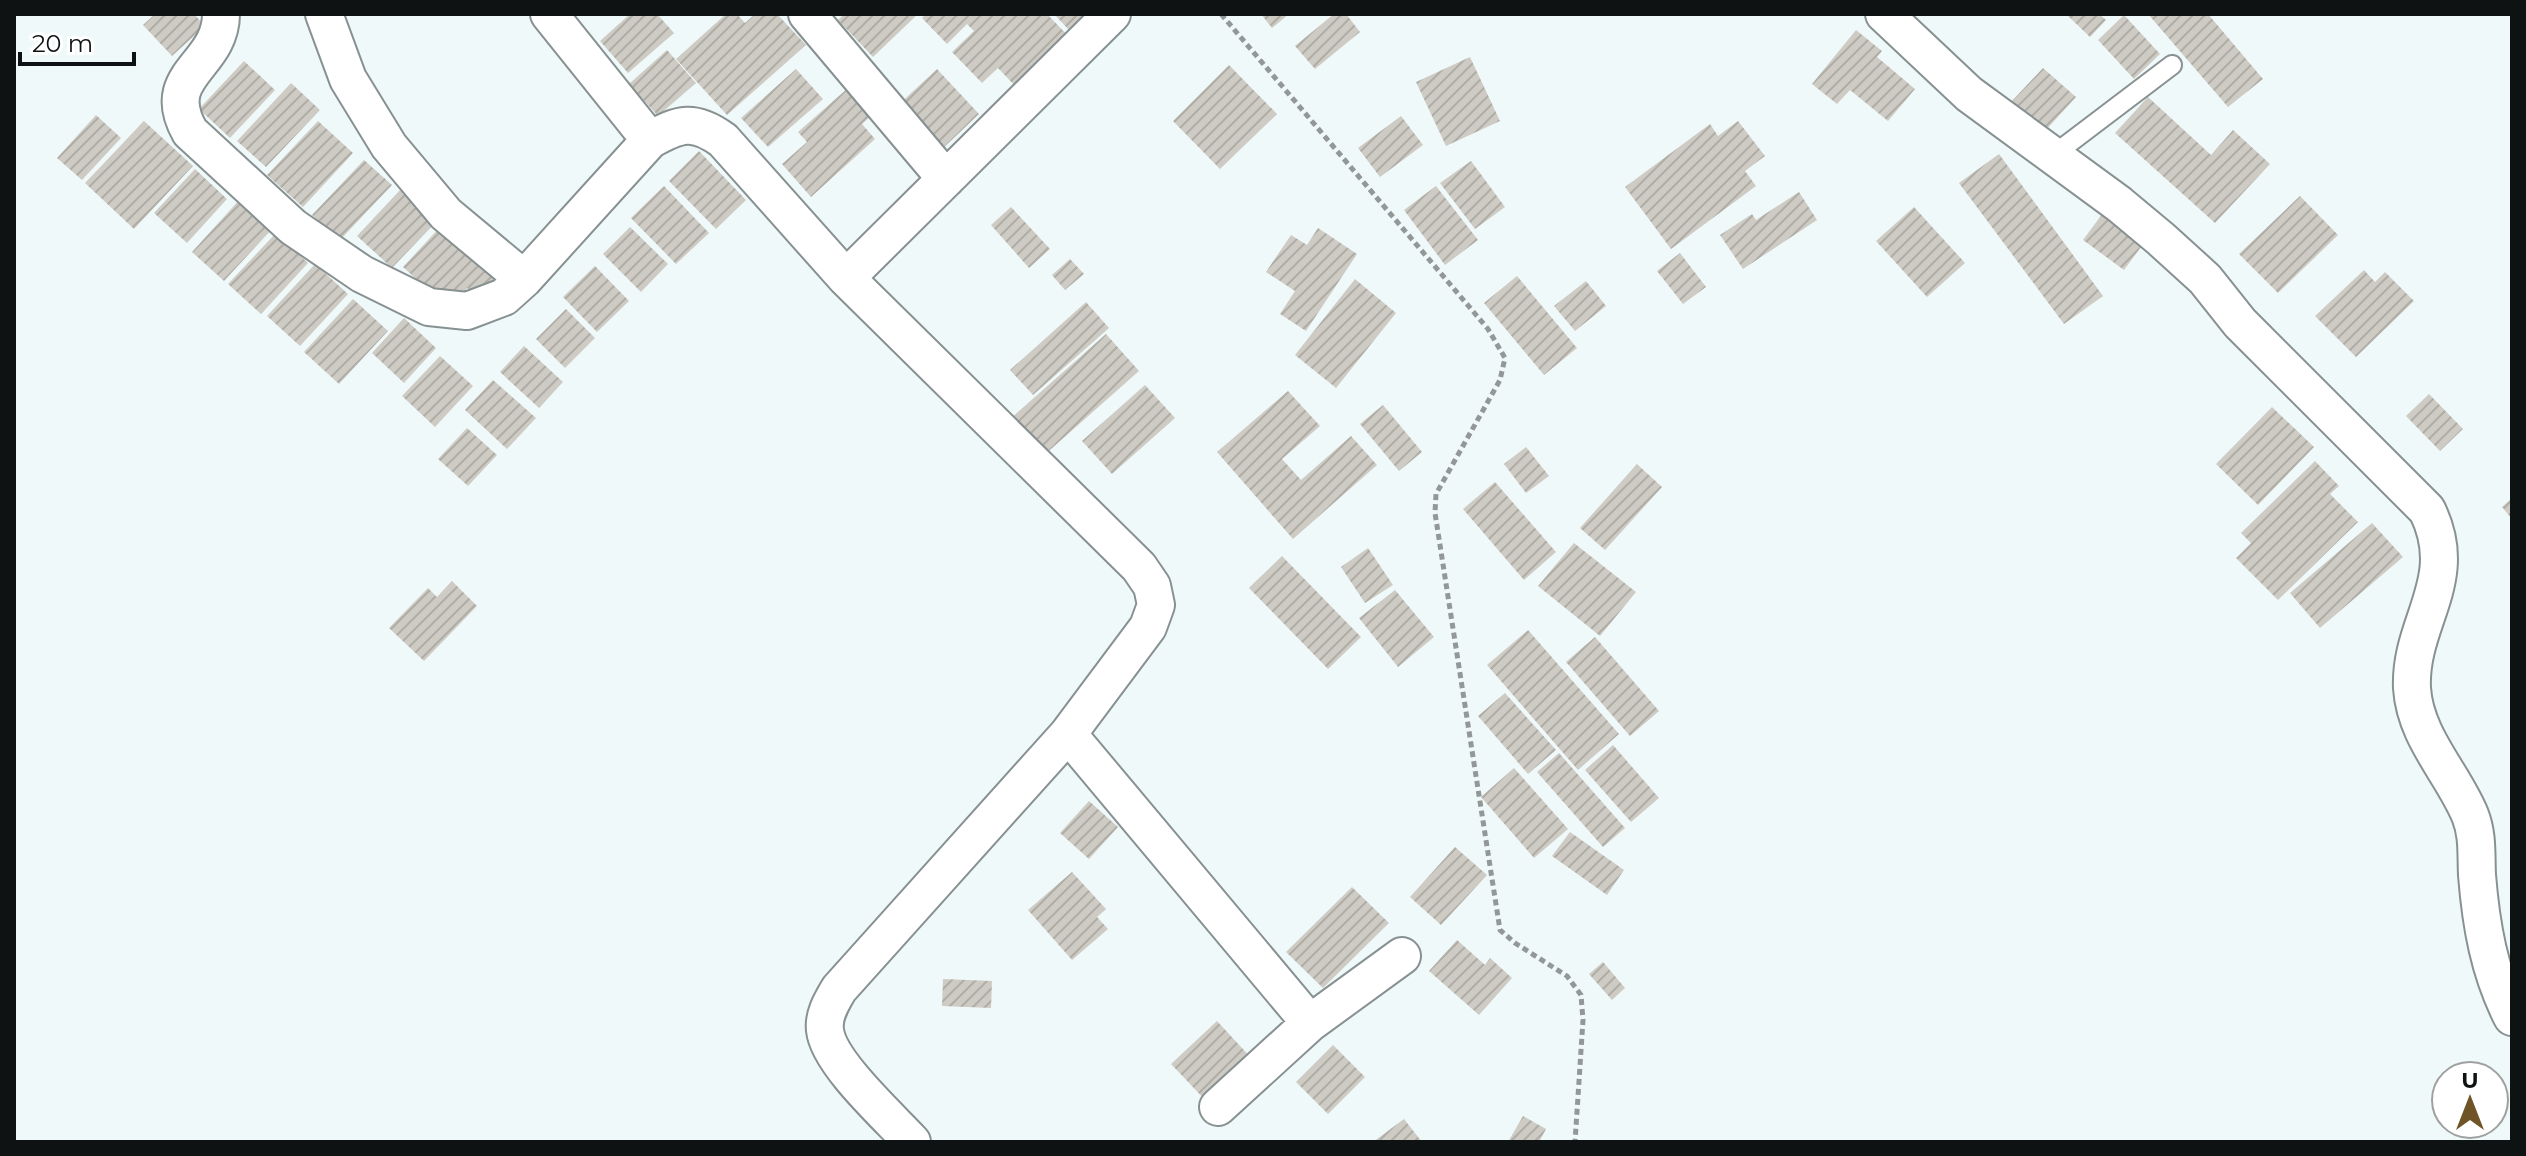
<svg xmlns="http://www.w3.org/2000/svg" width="2526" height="1156" viewBox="0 0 2526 1156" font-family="Montserrat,sans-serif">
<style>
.building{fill:url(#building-hatch)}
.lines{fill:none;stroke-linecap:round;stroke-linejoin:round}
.service-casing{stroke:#889191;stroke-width:22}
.minor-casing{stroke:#889191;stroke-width:40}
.path{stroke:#929898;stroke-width:5;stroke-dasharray:6 4;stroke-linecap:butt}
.service{stroke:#fff;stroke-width:18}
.minor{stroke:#fff;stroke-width:36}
</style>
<defs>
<pattern id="building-hatch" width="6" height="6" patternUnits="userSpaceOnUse" patternTransform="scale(2)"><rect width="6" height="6" fill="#cecbc4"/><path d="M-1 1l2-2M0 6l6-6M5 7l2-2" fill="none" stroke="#b0ada7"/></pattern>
</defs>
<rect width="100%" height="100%" fill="#f0f9f9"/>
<path class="building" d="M155,14H194L205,26L172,56L143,25Z
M630,14H657L674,33L628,73L600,41Z
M726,14H737L745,23L755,14H777L806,45L727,115L676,59Z
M844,14H918L873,57L838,20Z
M926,14H1047L1077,45L1019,90L998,68L982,83L952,52L974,31L967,24L947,44L922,18Z
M1054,14H1086L1069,30Z
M1261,14H1289L1272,28Z
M1334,14H1346L1360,32L1315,69L1295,46Z
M2070,14H2099L2106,20L2090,37L2068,16Z
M2148,14H2208L2263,79L2228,107Z
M2124,15L2160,54L2134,79L2098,40Z
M1856,30L1882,51L1877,57L1915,89L1888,121L1850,90L1837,104L1812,84Z
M667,50L696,83L658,116L629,84Z
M1470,57L1500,121L1446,146L1416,82Z
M244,61L275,90L230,138L199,109Z
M1229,65L1277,114L1220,169L1173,121Z
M2043,68L2076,97L2044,132L2011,102Z
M796,69L823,99L768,147L741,118Z
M937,69L979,114L937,154L894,109Z
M291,83L320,110L266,167L237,141Z
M848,88L872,115L862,124L875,139L811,197L782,164L807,142L798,132Z
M2148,97L2211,155L2233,130L2270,164L2215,223L2115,133Z
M96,115L121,138L82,180L57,158Z
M1401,116L1423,145L1380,177L1358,148Z
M144,121L193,166L134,229L85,183Z
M318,121L353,153L303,207L267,175Z
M1738,121L1765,156L1745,171L1756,186L1671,249L1625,187L1710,124L1718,136Z
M699,151L746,200L716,229L669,181Z
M1999,154L2103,296L2064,324L1959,183Z
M364,160L392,185L340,240L312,215Z
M1471,161L1505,207L1475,229L1440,183Z
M195,169L227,199L187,243L154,213Z
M664,186L709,233L676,264L631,218Z
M1436,186L1478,240L1445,265L1404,210Z
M401,189L436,222L392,268L357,236Z
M1799,192L1817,220L1743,269L1720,235L1752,214L1756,220Z
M2300,196L2338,235L2278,293L2239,254Z
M241,198L273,228L224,281L192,252Z
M1011,207L1050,249L1029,268L991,225Z
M1914,207L1965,263L1927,297L1876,241Z
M2106,209L2147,239L2124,270L2083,240Z
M442,225L499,278L480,299L467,288L448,308L403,267Z
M630,227L668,264L641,292L603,254Z
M1318,228L1357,254L1306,331L1280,314L1295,291L1266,272L1291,235L1307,245Z
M276,233L308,263L261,314L228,284Z
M1680,253L1706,287L1683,304L1657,271Z
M1070,259L1084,274L1065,290L1052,275Z
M315,264L348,294L300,346L267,316Z
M595,266L629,301L597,332L563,297Z
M2364,270L2375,282L2385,272L2414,301L2356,357L2315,316Z
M1517,276L1577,348L1544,375L1484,303Z
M1355,279L1396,313L1336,388L1295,355Z
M1586,281L1606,306L1575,331L1554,306Z
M353,299L388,331L339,384L304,352Z
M1086,302L1109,328L1033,395L1010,370Z
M566,309L595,338L565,368L536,339Z
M404,318L436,348L404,383L372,353Z
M1106,334L1139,371L1042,457L1009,420Z
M524,346L563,382L539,408L500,372Z
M440,356L473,386L435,427L402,396Z
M493,380L536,418L507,449L465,410Z
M1145,385L1175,418L1112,474L1082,441Z
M1288,391L1320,426L1282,459L1301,480L1351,436L1377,465L1293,539L1217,452Z
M2429,394L2463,429L2440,451L2406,416Z
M1383,405L1422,452L1399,471L1360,424Z
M2272,407L2314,447L2258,505L2216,464Z
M467,428L497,455L468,486L438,459Z
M1526,447L1549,476L1526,493L1504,464Z
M2315,461L2339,486L2330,494L2358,522L2278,600L2236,558L2251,543L2241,533Z
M1637,464L1662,487L1605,550L1580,528Z
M1495,482L1556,552L1524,580L1463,509Z
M2512,498V519L2502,507Z
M2372,523L2403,557L2320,628L2290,593Z
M1574,543L1636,592L1600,636L1538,586Z
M1368,548L1393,585L1365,603L1341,567Z
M1282,556L1361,637L1328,669L1249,588Z
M452,581L477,606L424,661L389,628L428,588L437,597Z
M1395,590L1434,637L1398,667L1359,618Z
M1528,630L1619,734L1578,770L1487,665Z
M1595,637L1659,711L1630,736L1566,662Z
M1505,693L1556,750L1528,774L1478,716Z
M1613,745L1659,798L1631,822L1585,770Z
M1559,753L1625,828L1603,847L1537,772Z
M1514,768L1568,829L1534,858L1481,797Z
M1089,801L1118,827L1089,859L1060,833Z
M1570,832L1624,870L1607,895L1552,856Z
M1455,847L1487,875L1441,925L1410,897Z
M1072,872L1106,909L1097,917L1108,929L1072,960L1028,910Z
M1352,887L1389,923L1323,988L1286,952Z
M1457,940L1485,965L1490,958L1512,978L1479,1015L1429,971Z
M1603,962L1625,988L1612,1000L1589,974Z
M943,979L992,981L991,1008L942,1006Z
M1217,1021L1254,1061L1209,1104L1171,1064Z
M1333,1045L1365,1077L1328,1114L1296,1082Z
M1523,1116L1546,1129L1539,1142H1508Z
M1404,1119L1422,1142H1373Z"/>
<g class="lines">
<defs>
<path id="service" d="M2052,156L2172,65"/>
<path id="minor" d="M221,14C221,67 157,74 190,132L293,227L362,274L429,307L467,311L504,297L524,279L650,140C680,123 694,119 723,140L846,278
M324,14L348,79L389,146L446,214L524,279
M549,14L650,140
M807,14L946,179
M1884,14L1969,94L2119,204L2161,239L2205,279L2240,323L2427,510C2462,580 2409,622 2412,688C2415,737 2452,772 2470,815C2478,835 2476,854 2477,875C2481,925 2489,972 2512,1017
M1068,734L1310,1023
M1218,1107L1310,1023L1402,956
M912,1142C889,1117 828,1062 825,1030C823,1015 832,1001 839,989L1068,734L1148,627L1156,605L1152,586L1139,567L846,278L1112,14"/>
</defs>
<use href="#service" class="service-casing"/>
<use href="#minor" class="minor-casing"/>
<path class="path" d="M1221,14L1488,329L1505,358L1500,380L1436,494L1435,513L1500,930L1515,943L1567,976L1581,995L1583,1020L1575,1142"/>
<use href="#service" class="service"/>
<use href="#minor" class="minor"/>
</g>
<rect width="2526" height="1156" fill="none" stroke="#0f1212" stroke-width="32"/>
<g transform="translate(2470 1100)"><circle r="38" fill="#ffffff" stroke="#9fa0a0" stroke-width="2"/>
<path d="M0-6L14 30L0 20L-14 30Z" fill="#6e5426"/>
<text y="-12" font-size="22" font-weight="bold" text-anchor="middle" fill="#0f1212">U</text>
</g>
<path d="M20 52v12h114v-12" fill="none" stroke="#0f1212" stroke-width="4"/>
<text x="32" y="52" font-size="24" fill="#0f1212" stroke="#ffffff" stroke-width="6" paint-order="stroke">20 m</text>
</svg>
